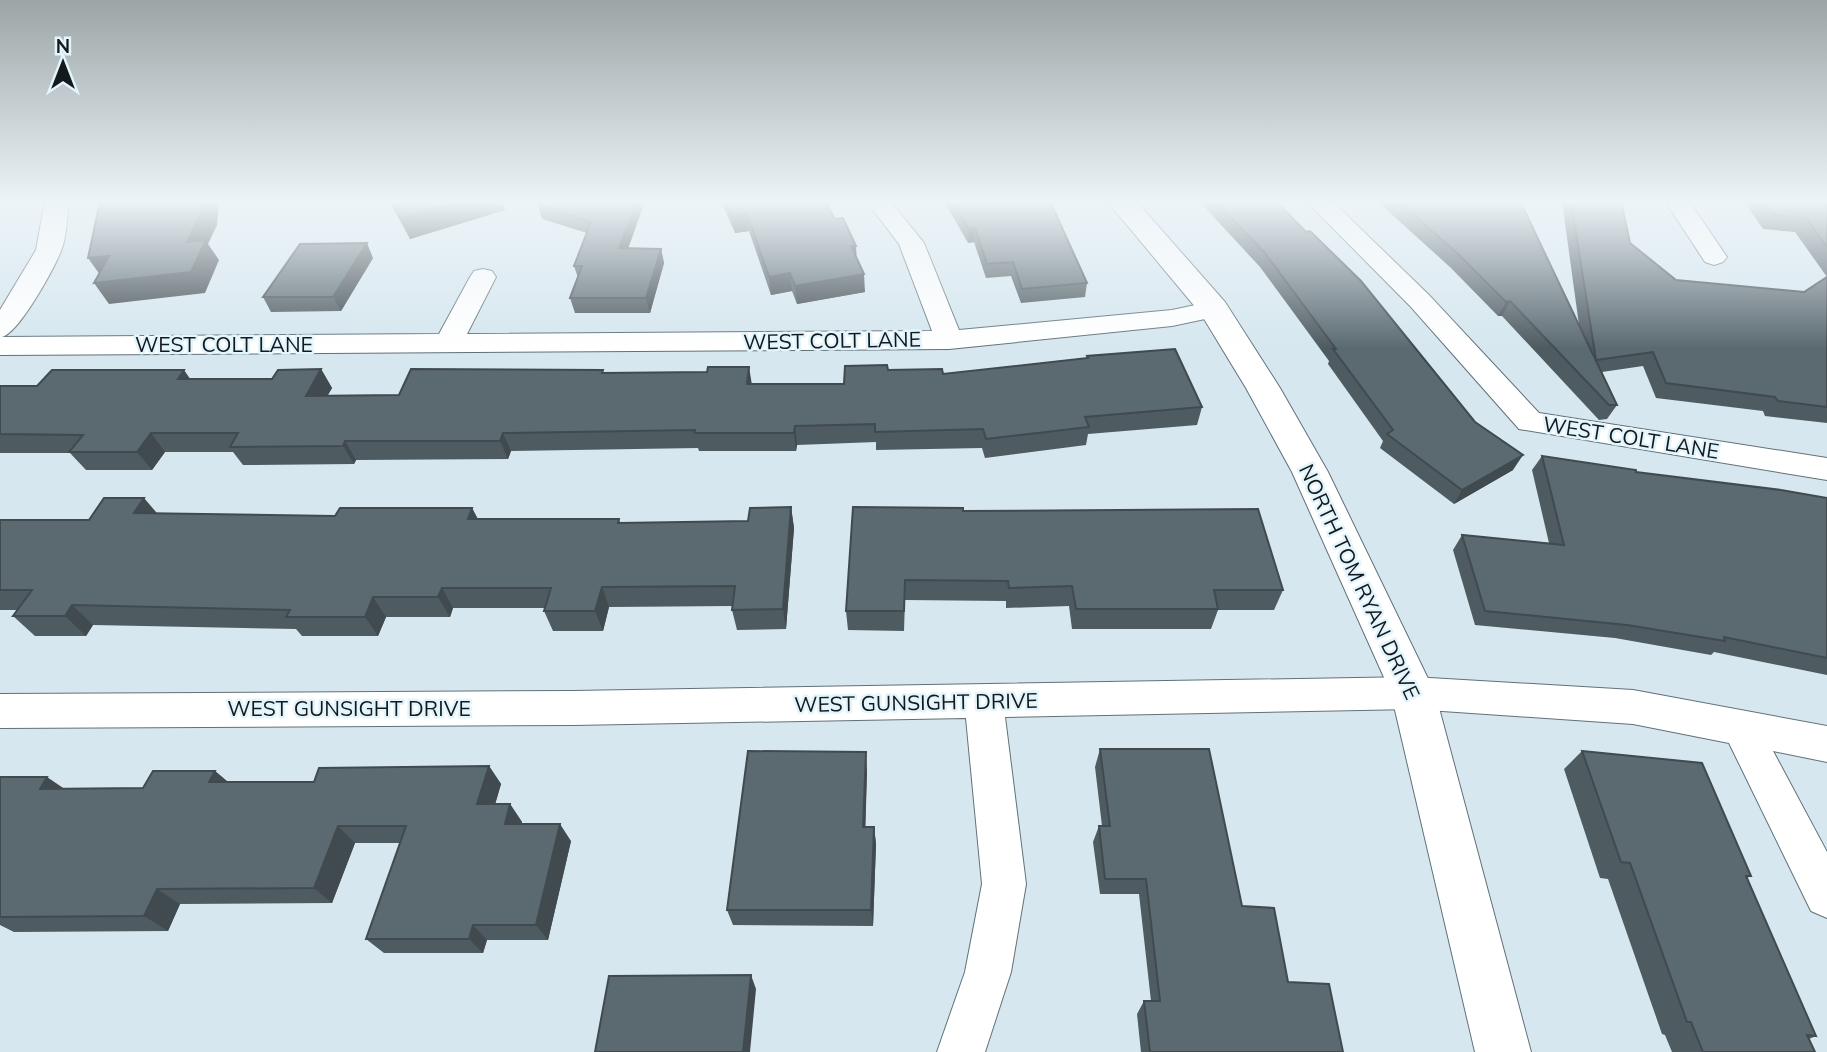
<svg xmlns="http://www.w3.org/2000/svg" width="1827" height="1052" viewBox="0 0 1827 1052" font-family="Mulish,sans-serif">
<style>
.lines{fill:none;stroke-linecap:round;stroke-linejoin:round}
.minor-casing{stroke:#617178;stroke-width:2}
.tertiary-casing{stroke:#617178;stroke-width:2}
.minor{fill:#fff;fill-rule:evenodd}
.tertiary{fill:#fff;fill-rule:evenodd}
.wall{fill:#4e5b61}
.shaded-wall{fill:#404a4f}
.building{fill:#5b6a71;stroke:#404a4f;stroke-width:2}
.labels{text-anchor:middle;stroke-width:5;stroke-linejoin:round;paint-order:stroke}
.street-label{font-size:21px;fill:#13191c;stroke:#e3f5fc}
</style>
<rect width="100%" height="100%" fill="#d6e7ef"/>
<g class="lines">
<defs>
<path id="minor" d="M45,201H69C67,217 67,236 61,251C54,269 19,333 2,337L439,334L470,277L474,271L483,269L492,271L496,277L467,334L932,331L899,244L866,201H890L924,243L959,330L1172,310L1214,301L1224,303L1228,309L1224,315L1172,326L949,349L0,355V310L36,250Z
M1306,201H1332L1429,295L1539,413L1827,458V480L1519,429L1411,307Z
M1665,201H1689L1727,257L1723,262L1714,265L1705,262Z
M1413,677L1633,690L1827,726V762L1773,751L1827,852V918L1811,911L1729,743L1633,724L1413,709L1005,717L1026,884L1011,972L985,1052H937L965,972L982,884L966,718L573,725L0,728V694L573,691Z"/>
<path id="tertiary" d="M1107,201H1136L1225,302L1280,388L1328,472L1435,693L1531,1052H1475L1391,693L1292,472L1246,388L1201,314Z"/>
</defs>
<use href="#minor" class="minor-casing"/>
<use href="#tertiary" class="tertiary-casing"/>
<use href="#minor" class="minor"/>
<use href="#tertiary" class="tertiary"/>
</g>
<path class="wall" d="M389,201H502L505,210L410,239Z
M543,201H645L628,248L661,249L664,263L650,313H575L570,298L578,278L574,266L587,233L542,219L538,205Z
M721,201H825L856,257L865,292L797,304L792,291L771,295L749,231L735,233Z
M944,201H1050L1087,283L1085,297L1021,303L1011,276L986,278L974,242L968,243Z
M1199,201H1276L1513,470L1454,504L1380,448L1383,441L1328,364L1329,361L1260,267Z
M1377,201H1520L1579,325L1562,201H1621L1630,243L1676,280L1804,292L1827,277L1795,232L1763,229L1744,201H1827V423L1765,416L1763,411L1656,398L1643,366L1602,372L1617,405L1607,419L1599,420L1502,316H1498L1451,268Z
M373,258L341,311L271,312L263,297Z
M1087,356L1202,407L1197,425L1088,434L1086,445L985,458L982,448L876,450V442L797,445L796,451H699L698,448L511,451L508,459L356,460L354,464L243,465L233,452H165L152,470H86L70,453H0V386H37L191,379H272L321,369L332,388L327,396L399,395L604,373L752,384H844L888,370L943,374L1087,358Z
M1542,456L1636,472L1827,498V675L1714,652L1711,655L1615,638L1475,625L1453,550L1462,535L1549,543L1532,470Z
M791,507L794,528L786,629L737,630L732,610L733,606L609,607L603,631H553L544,611L545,608H453L450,617H386L378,636H302L296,629L93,625L86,636H35L13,616L17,610H0V520H89L156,513L335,516L472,508L478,519H619L620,523L748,521Z
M963,511L1283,590L1274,610H1218L1211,629H1072L1069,606L1006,608V601L905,600L904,631L848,630L846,611Z
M1100,749L1242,906L1288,982L1343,1052H1141L1137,1014L1144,1001H1151L1139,894H1100L1093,842L1099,826H1102L1095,767Z
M1582,751L1751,876L1747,878L1816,1036L1809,1039L1815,1052H1672L1665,1035L1662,1034L1608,879L1600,878L1564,769Z
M489,766L501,784L495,804H510L522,822L521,824L571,841L548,940H487L483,953H384L366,939L400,843H355L332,903L180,904L168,931L14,932L0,925V777L65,789L143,788L215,771L228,782H314Z
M867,770L865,827H874L876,844L873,926L733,925L727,910Z"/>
<path class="shaded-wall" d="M205,201H219L217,225L208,244L219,260L205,293L109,304L94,283L187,242Z
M460,201H502L505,210L410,239L401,218Z
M637,201H645L623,263L619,248Z
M747,213L749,231L735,233L732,216Z
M975,228L974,242L968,243L969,229Z
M367,243L373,258L341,311L333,297Z
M851,246H856L857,263Z
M661,249L664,263L650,313L646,298Z
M109,256L103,279L88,258Z
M790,273L792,291L771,295L769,277Z
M864,274L865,292L797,304L795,286Z
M1510,301L1502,316H1498L1506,302Z
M749,367L752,385L747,384Z
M321,369L332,388L317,414L306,396Z
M184,370L197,389L178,379Z
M795,426L797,445L796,451L794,433Z
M151,433L165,452L152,470L137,452Z
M503,433L511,451L508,459L500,441Z
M345,441L356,460L354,464L343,446Z
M1523,455L1513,470L1454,504L1462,490Z
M144,498L162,519L134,513Z
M791,507L794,528L786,629L783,609Z
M472,508L482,528L468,519Z
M602,587L609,607L603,631L595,611Z
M442,588L453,608L450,617L438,597Z
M373,597L386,617L378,636L365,617Z
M72,605L93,625L86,636L65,616Z
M866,752L867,770L865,844L863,827Z
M489,766L501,784L490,822L477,804Z
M215,771L235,788L209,782Z
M47,777L72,794L40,789Z
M510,804L522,822L516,841L505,824Z
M560,824L571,841L548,940L536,925Z
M338,826L355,843L332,903L314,888Z
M874,827L876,844L873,926L871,910Z
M157,889L180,904L168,931L144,916Z
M473,925L487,940L483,953L469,939Z
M751,975L756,989L750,1052H743Z"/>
<path class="building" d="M100,201H205V204L187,242L206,240L191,272L94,283L109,256L88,258Z
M391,201H460L401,218Z
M543,201H637L619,248L661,249L646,298H570L582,266H574L591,222L538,205Z
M726,201H825L835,219L843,218L856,246H851L864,274L795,286L790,273L769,277L747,213L732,216Z
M952,201H1050L1087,283L1022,289L1013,262L987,264L975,228L969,229Z
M1215,201H1276L1306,232L1310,231L1361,281L1475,422L1523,455L1462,490L1387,434L1393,430L1333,349H1336L1265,253Z
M1398,201H1520L1617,405H1609L1510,301L1506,302L1458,254Z
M1571,201H1621L1630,243L1676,280L1804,292L1827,277V407L1778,401L1775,397L1666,383L1653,352L1596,360Z
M1764,201H1827V247L1806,218L1773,215Z
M367,243L333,297H263L300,244Z
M1175,349L1202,407L1085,417L1089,427L986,439L983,429L875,432V424L795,426L794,433H695V430L503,433L500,441H345L343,446L230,447L238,433H151L137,452H69L83,435L0,434V386H37L52,370H184L178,379H272L278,370L321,369L306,396L399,395L411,369L603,370L602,373L707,372L708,367H749L747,384H844L845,366L887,365L888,370L942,369L943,374L1088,358L1087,356Z
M1542,456L1636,470V472L1781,490L1827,498V658L1724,637L1725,641L1627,625L1485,611L1462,535L1564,545Z
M104,498H144L134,513L335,516L340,508H472L468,519H619L618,523L748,521L750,508L791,507L783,609L732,610L735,586L602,587L595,611H544L551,588H442L438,597H373L365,617H286L290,610L72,605L65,616H13L32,590H0V520H89Z
M853,507L963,508V511L1258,509L1283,590H1214L1218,609H1076L1072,586L1009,588L1008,581L905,580L904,611H846Z
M1100,749H1209L1242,906L1274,908L1288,982L1329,984L1343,1052H1150L1144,1001H1160L1146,879H1105L1099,826H1110Z
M748,751L866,752L863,827H874L871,910H727Z
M1582,751L1702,763L1751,876H1746L1816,1036L1807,1035L1815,1052H1703L1691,1022H1687L1630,863L1621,862Z
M489,766L477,804H510L505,824H560L536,925H473L469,939H366L406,826H338L314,888L157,889L144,916L0,917V777H47L40,789L143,788L153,771H215L209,782H314L319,768Z
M751,975L743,1052H595L609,976Z"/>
<linearGradient id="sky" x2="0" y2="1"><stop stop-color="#9ba5a6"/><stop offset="0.58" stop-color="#edf4f8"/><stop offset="1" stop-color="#edf4f8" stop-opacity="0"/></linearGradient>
<rect width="1827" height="348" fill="url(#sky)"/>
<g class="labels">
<g class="street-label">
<text transform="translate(832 341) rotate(-1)" y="7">WEST COLT LANE</text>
<text x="224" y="352">WEST COLT LANE</text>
<text transform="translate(1631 438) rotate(9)" y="7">WEST COLT LANE</text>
<text transform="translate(1359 582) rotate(65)" y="7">NORTH TOM RYAN DRIVE</text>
<text transform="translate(916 703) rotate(-1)" y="7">WEST GUNSIGHT DRIVE</text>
<text x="349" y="716">WEST GUNSIGHT DRIVE</text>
</g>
</g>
<g transform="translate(63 63)" stroke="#e3f5fc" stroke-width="5" paint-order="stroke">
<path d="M0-5L12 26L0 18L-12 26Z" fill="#13191c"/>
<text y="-10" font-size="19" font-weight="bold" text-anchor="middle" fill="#13191c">N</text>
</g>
</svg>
